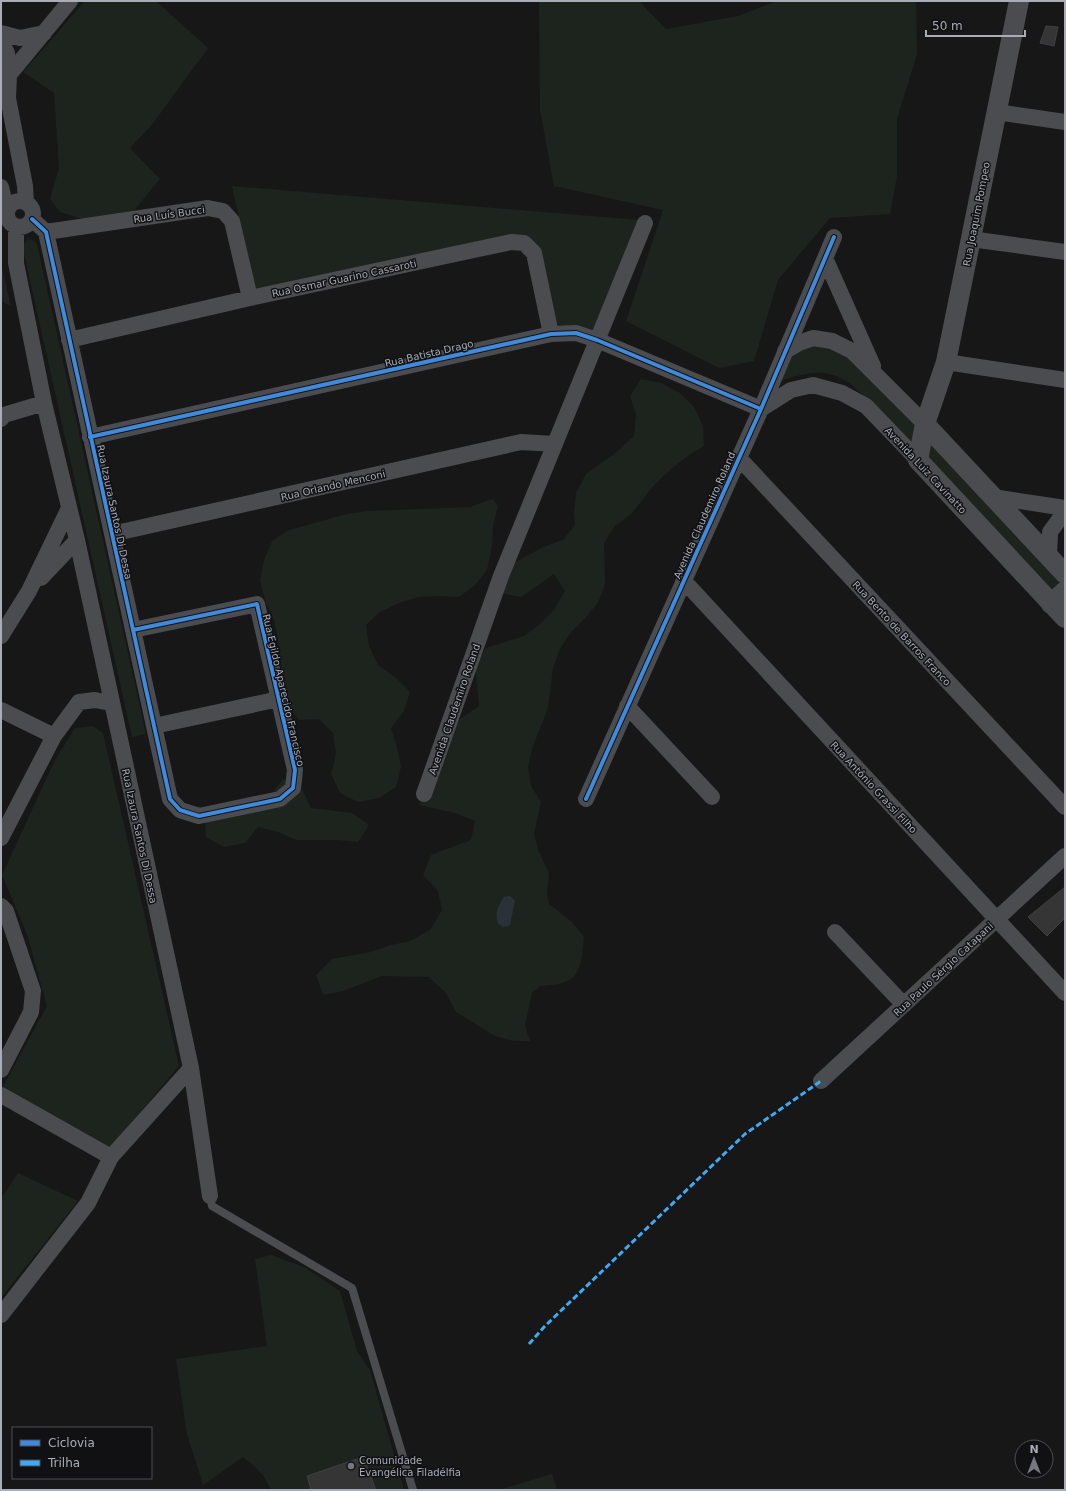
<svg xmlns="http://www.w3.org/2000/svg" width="1066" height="1491" viewBox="0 0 1066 1491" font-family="'DejaVu Sans',sans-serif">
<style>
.built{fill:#212123}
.green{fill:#1d241e}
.water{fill:#2a3239}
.building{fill:#353536;stroke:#3f4043}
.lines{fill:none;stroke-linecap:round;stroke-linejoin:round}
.service{stroke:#4b4c50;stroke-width:8}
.minor{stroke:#4b4c50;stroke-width:16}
.tertiary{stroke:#4b4c50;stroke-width:20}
.quiet{stroke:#3fa9f5;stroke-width:3;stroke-dasharray:6 3;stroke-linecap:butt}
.cycleway-casing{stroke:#111113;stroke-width:6}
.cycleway{stroke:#408adc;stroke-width:4}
.poi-dot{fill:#757880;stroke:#111113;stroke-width:1.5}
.labels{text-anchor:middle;stroke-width:3;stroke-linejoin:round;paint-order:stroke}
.street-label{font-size:10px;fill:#a8adb8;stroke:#111113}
.poi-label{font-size:10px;fill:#a8adb8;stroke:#111113;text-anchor:start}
</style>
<rect width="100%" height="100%" fill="#171717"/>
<path class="built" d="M1,264L11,306L1,301Z"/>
<path class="green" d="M85,1H156L208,48L151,126L130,148L160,179L133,212L89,221L60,212L50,199L59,168L54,93L23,72Z
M539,1H639L666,29L738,16L777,1H916L917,54L897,119V176L890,214L830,218L778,280L754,361L719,368L626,321L663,210L554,186L540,110Z
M232,186L639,220L595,334L557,324L528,237L255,289Z
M28,239L33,240L37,244L146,734L132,737L23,249L25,242Z
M813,343L829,345L858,364L916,425L913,443L851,384C825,366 807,373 779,381L790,355Z
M641,379L661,383L680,393L694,407L703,426L704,446L686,457L671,469L656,483L631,514L615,526L604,543L605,584L598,603L585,618L571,632L560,649L553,668L548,708L533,746L528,766L531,786L541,802L534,834L538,850L549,873L547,894L549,904L572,922L584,937C580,974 580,984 540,986L532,993L525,1026L530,1041H514L495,1036L456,1012L445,992L429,977L382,976L343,991L323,995L316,975L332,959L371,952L391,945L410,941L430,930L442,910L438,891L423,875L431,855L471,840L475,821L455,813L419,805L447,728L479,706L475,665L486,648L524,636L540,624L554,610L565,591L554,574L521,597L501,593L514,563L543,547L563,540L575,525L574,513L576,493L586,474L619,450L634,436L636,415L630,396Z
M928,436L1061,582L1050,593L924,457Z
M493,499L498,506L493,526L492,546L487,570L475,585L459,597L438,596L418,597L399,603L380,612L366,625L369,646L378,665L396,678L410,692L404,711L391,728L397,747L401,767L396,787L379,798L358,802L340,793L331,774L336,754L333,733L319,719L299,720L286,704L278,640L274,619L265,600L260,580L264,560L272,541L289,530L347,514L368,511L470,507Z
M93,726L103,733L179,1066L109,1149L2,1088L47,1006L27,934L2,875L55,760L75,728Z
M283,779L302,789L311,808L352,813L369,825L358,842L337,840H297L278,832L258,827L245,843L224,847L206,837L205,820L271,795Z
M18,1173L78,1201L1,1298V1199Z
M271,1255L304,1267L340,1291L357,1351L370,1370L404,1490H376L363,1457L307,1476L311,1490H271C264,1474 257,1468 243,1457L203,1485L187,1434L176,1359L267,1346L255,1259Z
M552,1474L557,1490H499L545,1476Z"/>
<path class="water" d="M510,896L515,901L510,925L504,927L498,924C495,912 497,908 504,897Z"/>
<path class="building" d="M1046,26L1058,27L1054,46L1040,43Z
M1065,887V918L1047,936L1028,917Z
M363,1457L376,1490H311L307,1476Z"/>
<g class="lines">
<path class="service" d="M210,1196L212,1206L352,1288L413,1490"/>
<path class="minor" d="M1,33L20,38L44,33
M1,41L7,53L9,75L8,98L25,186L26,203
M9,75L70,1
M996,112L1065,122
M1,187L7,212
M7 214a13 13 0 1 1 26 0a13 13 0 1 1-26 0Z
M32,219L46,232L170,799L180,810L199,816L280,799L293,788L295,770L257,604L133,630
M16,227V263L44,403L77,540L191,1068L210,1196
M46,232L208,208L223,211L232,221L250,298
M971,239L1065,252
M825,258L873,366
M69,340L250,298L511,242L524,243L534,253L551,334
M785,351L799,343L813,338L832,341L852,351L925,424
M946,362L1065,380
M761,409L791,390L813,385L842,393L866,406L918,460
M1,419L4,415L44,403
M90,437L551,334L576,333L597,340L761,409
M739,458L1065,807
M993,497L1065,508
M112,534L521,442L555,444
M1049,557L1050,532L1061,517L1065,515
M41,578L77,540
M684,581L1065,993
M1,636L29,591L69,508
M627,706L712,797
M1,710L54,736
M154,726L279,699
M424,794L501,576L645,223
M586,799L761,409L834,237
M1,838L54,736L79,702L95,700L111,703
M1,906L6,911L33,991L31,1012L1,1070
M835,932L904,1005
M821,1081L1065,856
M1,1095L111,1157
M1,1315L88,1203L111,1157L191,1068"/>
<path class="tertiary" d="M1019,1L946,362L925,424L918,460L1065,618
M925,424L1065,574
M1051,604L1065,591"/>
<path class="quiet" d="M529,1344L545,1326L745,1134L821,1081"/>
<defs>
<path id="cycleway" d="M32,219L46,232L170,799L180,810L199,816L280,799L293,788L295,770L257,604L133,630
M90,437L551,334L576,333L597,340L761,409
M586,799L761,409L834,237"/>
</defs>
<use href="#cycleway" class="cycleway-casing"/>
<use href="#cycleway" class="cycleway"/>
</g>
<circle class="poi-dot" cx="351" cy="1466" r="4"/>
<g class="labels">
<g class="street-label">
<text transform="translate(169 214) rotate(-8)" y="4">Rua Luís Bucci</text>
<text transform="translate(976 214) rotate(-79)" y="4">Rua Joaquim Pompeo</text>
<text transform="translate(344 278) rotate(-12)" y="4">Rua Osmar Guarino Cassaroti</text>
<text transform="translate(429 353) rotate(-13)" y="4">Rua Batista Drago</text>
<text transform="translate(926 470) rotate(47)" y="4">Avenida Luiz Cavinatto</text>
<text transform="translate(333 485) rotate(-13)" y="4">Rua Orlando Menconi</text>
<text transform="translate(115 512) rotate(78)" y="4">Rua Izaura Santos Di Dessa</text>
<text transform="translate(704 515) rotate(-66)" y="4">Avenida Claudemiro Roland</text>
<text transform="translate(902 633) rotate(47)" y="4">Rua Bento de Barros Franco</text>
<text transform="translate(284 690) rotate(77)" y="4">Rua Egildo Aparecido Francisco</text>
<text transform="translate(454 709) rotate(-71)" y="4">Avenida Claudemiro Roland</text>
<text transform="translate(874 787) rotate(47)" y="4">Rua Antônio Grassi Filho</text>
<text transform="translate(140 836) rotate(78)" y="4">Rua Izaura Santos Di Dessa</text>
<text transform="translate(943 969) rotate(-43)" y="4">Rua Paulo Sérgio Catapani</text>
</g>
<g class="poi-label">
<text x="359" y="1464">Comunidade<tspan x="359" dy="12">Evangélica Filadélfia</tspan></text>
</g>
</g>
<rect width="1066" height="1491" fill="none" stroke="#a8adb8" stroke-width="4"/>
<rect x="12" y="1427" width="140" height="52" fill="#111113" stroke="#4d4f55"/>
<rect x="20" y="1440" width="20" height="6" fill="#408adc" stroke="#4d4f55"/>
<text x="48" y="1447" font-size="12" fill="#a8adb8">Ciclovia</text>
<rect x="20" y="1460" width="20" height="6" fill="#3fa9f5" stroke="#4d4f55"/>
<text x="48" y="1467" font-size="12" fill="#a8adb8">Trilha</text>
<g transform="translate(1034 1459)"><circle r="19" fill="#111113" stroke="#4d4f55"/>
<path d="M0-3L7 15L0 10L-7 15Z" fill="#757880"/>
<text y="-6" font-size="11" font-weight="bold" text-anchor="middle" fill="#a8adb8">N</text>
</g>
<path d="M926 30v6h99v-6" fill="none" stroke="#a8adb8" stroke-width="2"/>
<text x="932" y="30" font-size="12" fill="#a8adb8" stroke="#111113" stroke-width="3" paint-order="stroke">50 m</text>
</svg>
